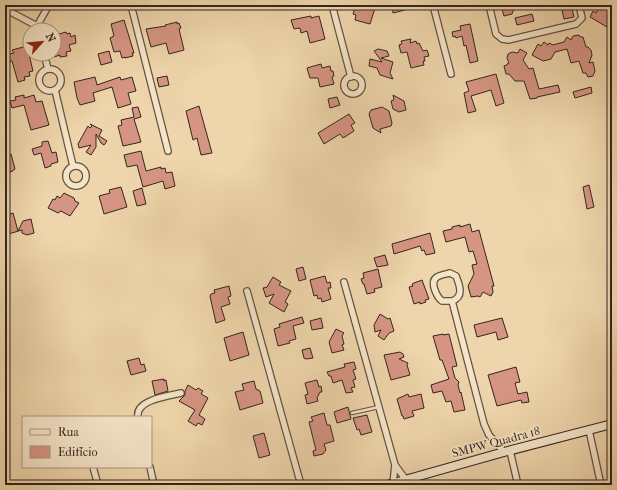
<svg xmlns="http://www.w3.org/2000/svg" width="617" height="490" viewBox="0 0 617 490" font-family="'IM FELL French Canon',serif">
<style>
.building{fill:#d69583;stroke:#32261f}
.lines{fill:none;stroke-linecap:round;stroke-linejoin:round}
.lane-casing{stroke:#615242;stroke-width:4.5}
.street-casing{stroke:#615242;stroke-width:8}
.secondary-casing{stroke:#32261f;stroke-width:10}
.lane{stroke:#f5e4c8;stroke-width:2.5}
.street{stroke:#f5e4c8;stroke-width:5.5}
.secondary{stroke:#f5e4c8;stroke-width:8}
.labels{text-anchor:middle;stroke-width:3.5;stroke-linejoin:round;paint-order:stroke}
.street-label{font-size:12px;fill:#32261f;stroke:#f5e4c8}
</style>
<rect width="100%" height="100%" fill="#efd5ab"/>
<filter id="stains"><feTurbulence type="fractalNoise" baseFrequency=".005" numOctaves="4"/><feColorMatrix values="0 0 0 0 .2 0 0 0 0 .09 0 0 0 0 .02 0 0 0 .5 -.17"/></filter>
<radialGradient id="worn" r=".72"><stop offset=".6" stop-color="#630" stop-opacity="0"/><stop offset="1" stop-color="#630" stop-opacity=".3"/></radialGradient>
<path class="building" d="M356,5H376L370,24L355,20L356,15L353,14Z
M392,5H404L405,10L393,13Z
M501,5H515L512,14L504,16Z
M563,5H571L574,17L564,19L561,6Z
M600,5H612V30L590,17L593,11L596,13Z
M532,14L534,21L517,25L515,18Z
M311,16V18L319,16L325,39L310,43L307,31L301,33L300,28L294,29L291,20Z
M124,20L134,53H132L133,56L125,58V57L122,58L120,51L114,52L110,38L114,36L111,24Z
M177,22V24L179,23L181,28L179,29L184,50L169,54L166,43L151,47L146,29L166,26L165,25Z
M470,24L478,61L470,63L466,45L464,46L462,36L456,38L455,36L453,37L452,32L461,30L460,26Z
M66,32L67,34L70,33L71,37L75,35L76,43L69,45L71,51L66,52L67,56L60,57V55L54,57V38L59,36V34Z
M579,35L580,37H583L586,47H588L591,50L592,55L589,63L593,62L595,71L593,76L588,77L586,73H583L579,61L571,63L567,49L555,52L551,59L543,61L532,55L538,44L541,46L544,42L548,45L549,43L553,45L564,42L567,37L571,40L573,36Z
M411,39L410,43L416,41L417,44L419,43L423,51L427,50L429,56L424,57L425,61H423L424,65L411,68L407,52L401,53L399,45L402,44L401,41Z
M27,46L33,71L29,72L30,76L24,77L25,80L18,82L12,61L7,62L5,55L14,53L12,50Z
M378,49L387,51L389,56L381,58L393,62L390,73L393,79L380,75L377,68L369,66L370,59L382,62L374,51Z
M520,49L527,53L523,60L529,69L533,68L539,89L558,85L560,92L537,97V98L530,99L524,81H515L509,74H506L504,66L507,65V64L509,63L507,58L508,54L512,52L518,53Z
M109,51L112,62L101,65L98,54Z
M321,64L322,68L330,66L331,71H333L334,76L332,77L334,84L320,87L318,78H310L307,68Z
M496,74L504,103L496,106L491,90L471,96L476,111L468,113L464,93L469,91L466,82Z
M167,76L169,85L159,87L157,78Z
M95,77L97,85L120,77L121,80L132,77L136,91L128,93L131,104L118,108L112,87L93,93L95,101L80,105L77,98L74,82Z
M591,87L592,93L575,98L573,92Z
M24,95V98L34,95L36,102L42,101L49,125L31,130L24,105L12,108L10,101L16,100L15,97Z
M393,95L404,101L406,110L399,112L393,109L391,101L394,100Z
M337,97L340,105L330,108L328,99Z
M199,106L212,153L201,155L197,138L193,140L186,111Z
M138,107L141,117L134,119L141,142L123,146L118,126L122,125L121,120L134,117L132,108Z
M382,107L389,111L392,123L391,126L380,129L381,133L373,128L369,114L371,110Z
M349,114L355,123L351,125L354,131L343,138L340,134L324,144L318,133Z
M90,124L102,130L99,136L107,141L104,145L101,143L96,134V147L91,155L86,152L91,145L79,148L78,144L88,126L90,128L92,126Z
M48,141L52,153L56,152L58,162L51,164V166L45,168L41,153L34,155L32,149L42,146V142Z
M141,151L146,171L161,167V169L165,168L166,173L172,172L175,186L165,189L163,181L143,187L137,165L127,167L124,155Z
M11,154L15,169L13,170V171L5,173V156Z
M589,185L594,207L587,209L583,187Z
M121,187L127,207L104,214L99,196L110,193L109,190Z
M142,188L146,204L137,206L133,191Z
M64,193L74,198L75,201L79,203L70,216L61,211L58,213L48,208L53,199L55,200L57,196L60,198Z
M13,213L18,231L23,221L31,219L34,233L27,235L22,233V230L5,235V216Z
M470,224L472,232L479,230L494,286H492L493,292L491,296L483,292L480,297L478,296L471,297L468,286L474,274L472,265L477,264L473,251L469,252L465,237L446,242L443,231L452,229V227L460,225V227Z
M430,233L435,253L426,255L424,250L422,251L420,246L394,254L392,244Z
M385,255L388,265L377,267L374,258Z
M303,267L306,279L299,281L296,269Z
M378,269L382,287L374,289L375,292L367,294L364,284H363L361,279L364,278L363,273Z
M325,276L327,283L330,282L331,288H328L331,299L322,302L321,298L318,299L317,295L314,296L310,280Z
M273,277L281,282L279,285L291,291L285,302L288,304L284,312L269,303L274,294L266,297L263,288L267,287Z
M422,280L429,299L425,300L426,302L420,304V302L414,304L409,287L413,286L412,284L414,283Z
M229,286L231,296L228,297L230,304L221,307L225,320L216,323L210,296L211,294L215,293L214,290Z
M380,314L388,319L390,318L394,331L389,333L384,340L378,336L381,330L375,332L374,325Z
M302,317L304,323L293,326L296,339L289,341L290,343L278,346L274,329L280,327L279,324Z
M321,318L323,328L312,330L310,321Z
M502,318L508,337L498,340L496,332L477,337L474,325Z
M336,329L344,333L342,336L344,344L342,345L344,350L332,353L329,342Z
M243,332L249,355L230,361L224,338Z
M443,334V335L449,334L457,366L452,367L455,378L459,382L458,385L460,393L461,392L465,410L459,411L454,412L451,401L446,402L442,391L433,393L431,385L449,379L442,360H440L433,336Z
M310,348L313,358L306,359L304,358L302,350Z
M400,352L403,354L404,357L399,359L408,363L407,365L410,375L391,380L384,355Z
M139,358L141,365L144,364L146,371L131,375L127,361Z
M354,362L356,369L353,370L356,379L353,380L355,387L351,388L353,392L346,393L342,380L333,383L331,376H329L327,372L345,367L344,364Z
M516,367L520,382L515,383L518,394L527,392L529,402L522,403L521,400L497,406L488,375Z
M164,379V381L166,380L168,391L155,395L152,381Z
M317,380L319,387L321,386L322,392H320L317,398L318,401L307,404L305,395L308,394L305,383Z
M254,381L256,389L260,391L263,403L240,410L235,392L244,390L242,384Z
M188,385L196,390L198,388L203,391L201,394L208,398L199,415L205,419L202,425L198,423L196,426L188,421L195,410L179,401L185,395V391Z
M408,394L409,397L421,394L424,408L412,411L414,416L404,419L403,416H402L397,399Z
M348,407L351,419L337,423L334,412Z
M324,413L327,425H330L334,441L324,444L326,450L323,454L314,456L313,451L316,450L309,422L313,421L311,417Z
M367,415L372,432L361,435L359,429L357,430L353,418Z
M264,433L270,455L259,458L253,436Z"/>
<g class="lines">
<defs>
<path id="lane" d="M352,413L379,407"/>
<path id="street" d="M131,5L168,151
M332,5L351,77
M433,5L451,74
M489,5L496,34L502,39L508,40L576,24L582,18L579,5
M5,9L37,26
M38,30L37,26L49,5
M44,54L48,69
M39 80a11 11 0 1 1 22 0a11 11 0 1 1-22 0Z
M344 85a9 9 0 1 1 18 0a9 9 0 1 1-18 0Z
M55,90L73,166
M66 176a10 10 0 1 1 20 0a10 10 0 1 1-20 0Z
M344,282L395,465L406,480
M247,291L301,485
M452,301C464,297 460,286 456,276L450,273C446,274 440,275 437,277C429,282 437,297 442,301H452L484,424L489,435L504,452
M138,417C135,400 168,396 181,393
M589,430L601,485
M510,451L518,485
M93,467L98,485
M150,467L154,485
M393,483L395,465"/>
<path id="secondary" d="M387,485L504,452L612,424"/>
</defs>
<use href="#lane" class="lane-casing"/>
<use href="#street" class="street-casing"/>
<use href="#secondary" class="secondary-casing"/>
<use href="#lane" class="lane"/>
<use href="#street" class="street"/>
<use href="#secondary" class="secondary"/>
</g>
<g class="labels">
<g class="street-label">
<text transform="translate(496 442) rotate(-15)" y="4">SMPW Quadra 18</text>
</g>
</g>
<rect width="617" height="490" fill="none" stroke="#efd5ab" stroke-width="20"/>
<rect x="6" y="6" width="605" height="478" fill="none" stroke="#32261f" stroke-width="2"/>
<rect x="10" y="10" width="597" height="470" fill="none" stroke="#32261f"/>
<rect x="22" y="416" width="130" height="52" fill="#f5e4c8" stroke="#a79884"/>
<rect x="30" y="429" width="20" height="6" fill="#f5e4c8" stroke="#a79884"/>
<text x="58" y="436" font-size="12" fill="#32261f">Rua</text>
<rect x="30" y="446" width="20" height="12" fill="#d69583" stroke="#a79884"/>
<text x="58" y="456" font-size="12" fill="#32261f">Edifício</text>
<g transform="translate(42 42) rotate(63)"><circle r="19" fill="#f5e4c8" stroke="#a79884"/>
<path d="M0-3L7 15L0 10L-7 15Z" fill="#8f2418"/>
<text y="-6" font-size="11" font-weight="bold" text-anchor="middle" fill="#32261f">N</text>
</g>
<rect width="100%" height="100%" filter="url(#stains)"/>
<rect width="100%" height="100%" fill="url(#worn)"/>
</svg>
